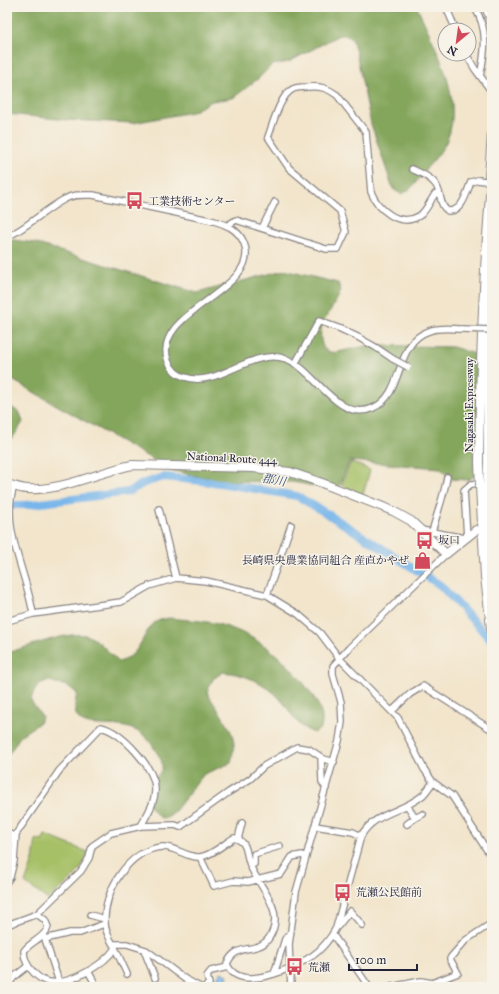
<svg xmlns="http://www.w3.org/2000/svg" width="499" height="994" viewBox="0 0 499 994" font-family="'IM FELL Great Primer','Noto Serif JP',serif">
<style>
.green{fill:#a6c066;stroke:#647150}
.forest{fill:#84a65b;stroke:#53644b}
.water{fill:#77b5ea;stroke:#4c6c92}
.lines{fill:none;stroke-linecap:round;stroke-linejoin:round}
.river{stroke:#77b5ea;stroke-width:8}
.minor-casing{stroke:#8a8484;stroke-width:8}
.highway-casing{stroke:#8a8484;stroke-width:10}
.minor{stroke:#fff;stroke-width:5.5}
.highway{stroke:#fff;stroke-width:8}
.minor-bridge-casing{stroke:#8a8484;stroke-width:8;stroke-linecap:butt}
.highway-bridge-casing{stroke:#8a8484;stroke-width:10;stroke-linecap:butt}
.minor-bridge{stroke:#fff;stroke-width:5.5}
.highway-bridge{stroke:#fff;stroke-width:8}
.labels{text-anchor:middle;stroke-width:3;stroke-linejoin:round;paint-order:stroke}
.poi-label{font-size:11px;fill:#22223b;stroke:#f7f3e8;text-anchor:start}
.street-label{font-size:11px;fill:#22223b;stroke:#f7f3e8}
.water-label{font-size:12px;font-style:italic;fill:#405578;stroke:#f7f3e8}
</style>
<rect width="100%" height="100%" fill="#f7f3e8"/>
<filter id="ink" filterUnits="userSpaceOnUse"><feTurbulence type="fractalNoise" baseFrequency=".025" numOctaves="2"/><feDisplacementMap in="SourceGraphic" scale="8" xChannelSelector="R" yChannelSelector="G"/><feConvolveMatrix kernelMatrix="1 2 1 2 8 2 1 2 1" color-interpolation-filters="sRGB"/></filter>
<filter id="wash" filterUnits="userSpaceOnUse"><feTurbulence type="fractalNoise" baseFrequency=".012" numOctaves="4" result="noise"/><feDisplacementMap in="SourceGraphic" scale="16" xChannelSelector="R" yChannelSelector="G"/><feGaussianBlur stdDeviation="0.9" result="paint"/><feColorMatrix in="noise" values="0 0 0 0 0 0 0 0 0 0 0 0 0 0 0 0 0 1.4 0 .05"/><feComposite in="paint" operator="in"/></filter>
<g filter="url(#wash)">
<rect width="100%" height="100%" fill="#f2e5cc"/>
<path class="green" d="M351,462L370,470L363,495L341,485Z
M45,835L88,852C84,873 62,886 48,900L25,883L33,860L36,839L42,841Z"/>
<path class="forest" d="M7,7H417C434,45 465,98 447,140C442,151 434,160 426,169C416,180 415,189 401,194L393,189L371,124L356,52L352,39L347,35H339L289,62L272,65L259,78L233,98L212,101L192,112L133,123L67,120L7,114Z
M7,239L34,243L197,293L284,270L338,283L341,291C332,313 313,325 324,349L333,353L371,345L453,347L475,354L492,363V465L468,480L452,479L440,468L350,461L337,490L292,482L225,481L195,476L171,470L7,377Z
M7,404L20,413L23,422L14,436L7,442Z
M169,618C185,620 204,620 221,625C257,635 286,659 308,689C317,701 325,713 321,728L314,733C294,725 294,715 281,700C266,683 245,674 223,672L213,679L207,692C215,708 232,725 234,743C234,749 232,757 231,763L204,774L175,811L165,819L159,817L150,807C150,799 150,788 154,780C157,774 163,773 162,765C162,759 157,753 154,748C149,739 143,733 132,729C108,719 65,738 77,694C71,687 66,685 58,684C55,683 52,681 49,681C39,681 32,693 31,701L42,717L39,723L21,735L7,757V653C24,648 69,631 85,635C98,638 109,653 119,662C141,655 140,637 154,623C158,620 164,619 169,618Z"/>
<path class="water" d="M221,972L228,975L225,987L215,980Z"/>
<g class="lines">
<path class="river" d="M7,505H25L128,492L144,483L164,477L220,483L297,496L326,513L440,585L492,641"/>
</g>
</g>
<g filter="url(#ink)">
<g class="lines">
<defs>
<path id="minor" d="M446,7L456,30
M474,7C489,28 485,53 480,76
M466,54L475,69L492,92
M412,169C420,173 431,177 436,185C442,194 439,206 448,211C463,212 466,193 471,182L478,180
M228,225L236,220L326,249H338L346,232L340,211L289,168L268,137C273,124 280,95 293,89C297,87 303,87 308,87C320,86 328,88 337,95L366,132L371,192C378,209 399,228 419,216C426,212 430,201 435,194L439,192
M262,228L275,202
M7,237C28,227 44,210 65,199C73,194 83,195 93,195L214,221C227,225 238,229 244,243C263,290 150,311 168,361C171,368 177,375 185,377C217,389 252,347 286,359C314,368 338,424 373,408C406,393 393,343 429,331C439,327 451,329 462,329
M295,364L319,321C347,330 370,342 393,359
M14,486C0,527 27,573 33,614
M159,509L176,578
M421,530L465,538
M432,532C437,513 444,496 447,477
M467,537L464,490L471,484L492,483
M267,595L291,525
M7,621L33,614L121,602L149,586L176,578L206,581L267,595L298,614L320,633L339,658L398,718L424,769L433,782L452,796L492,858
M392,711L410,694L423,686L492,730
M321,757L322,782L326,788
M407,805L415,818L407,824
M415,818L423,814
M315,826L353,832L361,836
M7,832L15,838
M238,839L242,823
M7,843L15,838
M486,847L492,845
M200,857L214,886L233,881L248,882L281,874L292,857L302,855L305,857
M250,865L254,864V854L280,846
M7,881L10,877L14,861L16,834L59,771L101,727C122,732 154,767 155,788C156,802 147,814 141,826
M37,914L45,920L48,927C45,938 30,942 24,951C24,960 27,966 34,973C38,977 43,981 49,982C69,986 105,964 115,948C111,940 105,933 105,923C103,892 128,850 162,847C175,846 186,858 200,857C211,856 225,843 234,838C249,842 245,853 250,865C259,888 287,910 269,938C258,955 236,941 227,964C239,994 294,968 312,956C321,950 331,938 336,928L361,836C374,812 404,812 423,795C427,791 430,786 433,782
M90,915L105,919
M7,925L37,914L81,871L89,858L92,846L111,833L141,826L175,825L180,827L229,792L250,779L264,766L297,747L309,749L324,759L334,762
M338,926L350,911L362,925
M333,935L369,987
M113,944H127L146,950L185,979L200,987
M289,945L296,892L339,741L342,722L341,702L333,674V666L349,648L446,554
M115,948L127,974
M144,950L155,978
M88,971L97,987
M274,974L285,939L290,934
M59,982L45,939L70,933H80L104,924
M7,986L14,977L28,966
M205,987L209,984L207,976L211,971L228,967
M391,987L421,981L432,983L458,973L450,959L451,957L466,940L492,923"/>
<path id="highway" d="M486,7L492,21
M489,178L492,132
M479,463C480,366 483,271 492,173
M488,463V357L492,267
M7,484C14,486 21,489 28,489C62,491 99,472 132,465L253,468L290,472L322,483L393,511L411,521L446,554L476,530
M480,486L485,577
M488,486L492,565"/>
</defs>
<use href="#minor" class="minor-casing"/>
<use href="#highway" class="highway-casing"/>
<use href="#minor" class="minor"/>
<use href="#highway" class="highway"/>
<defs>
<path id="minor-bridge" d="M478,180L492,182
M462,329L492,330
M393,359L408,367
M289,945L291,987"/>
<path id="highway-bridge" d="M479,463L480,486
M488,463V486
M485,577L492,636"/>
</defs>
<use href="#minor-bridge" class="minor-bridge-casing"/>
<use href="#highway-bridge" class="highway-bridge-casing"/>
<use href="#minor-bridge" class="minor-bridge"/>
<use href="#highway-bridge" class="highway-bridge"/>
</g>
</g>
<defs>
<symbol id="bus-bare" viewBox="-9 -9 18 18"><path d="M-5-6H5V4H4V6H2V4H-2V6H-4V4H-5ZM-3.5-4V0h7V-4ZM-3.5 1.2v1.5H-2V1.2ZM2 1.2v1.5H3.5V1.2Z" fill="#d1495b" stroke="#f7f3e8" stroke-width="2.5" paint-order="stroke"/></symbol>
<symbol id="shop-bare" viewBox="-9 -9 18 18"><path d="M-5-2.5h2.3a2.7 3.5 0 0 1 5.4 0H5L5.5 6h-11ZM-1.5-2.5h3a1.5 2.3 0 0 0-3 0Z" fill="#d1495b" stroke="#f7f3e8" stroke-width="2.5" paint-order="stroke"/></symbol>
</defs>
<g fill-rule="evenodd">
<use href="#bus-bare" x="122" y="188" width="25" height="25"/>
<use href="#bus-bare" x="412" y="528" width="25" height="25"/>
<use href="#shop-bare" x="410" y="548" width="25" height="25"/>
<use href="#bus-bare" x="330" y="880" width="25" height="25"/>
<use href="#bus-bare" x="282" y="954" width="25" height="25"/>
</g>
<g class="labels">
<g class="poi-label">
<text x="148" y="205">工業技術センター</text>
<text x="438" y="544">坂口</text>
<text x="409" y="564" text-anchor="end">長崎県央農業協同組合 産直かやぜ</text>
<text x="356" y="896">荒瀬公民館前</text>
<text x="308" y="971">荒瀬</text>
</g>
<g class="street-label">
<text transform="translate(469 405) rotate(-90)" y="4">Nagasaki Expressway</text>
<text transform="translate(232 458) rotate(3)" y="4">National Route 444</text>
</g>
<g class="water-label">
<text transform="translate(274 480) rotate(10)" y="4">郡川</text>
</g>
</g>
<rect width="499" height="994" fill="none" stroke="#f7f3e8" stroke-width="24"/>
<g transform="translate(457 42) rotate(209)"><circle r="19" fill="#f7f3e8" stroke="#a29fa3"/>
<path d="M0-3L7 15L0 10L-7 15Z" fill="#d1495b"/>
<text y="-6" font-size="11" font-weight="bold" text-anchor="middle" fill="#22223b">N</text>
</g>
<path d="M349 964v6h68v-6" fill="none" stroke="#22223b" stroke-width="2"/>
<text x="355" y="964" font-size="12" fill="#22223b" stroke="#f7f3e8" stroke-width="3" paint-order="stroke">100 m</text>
</svg>
